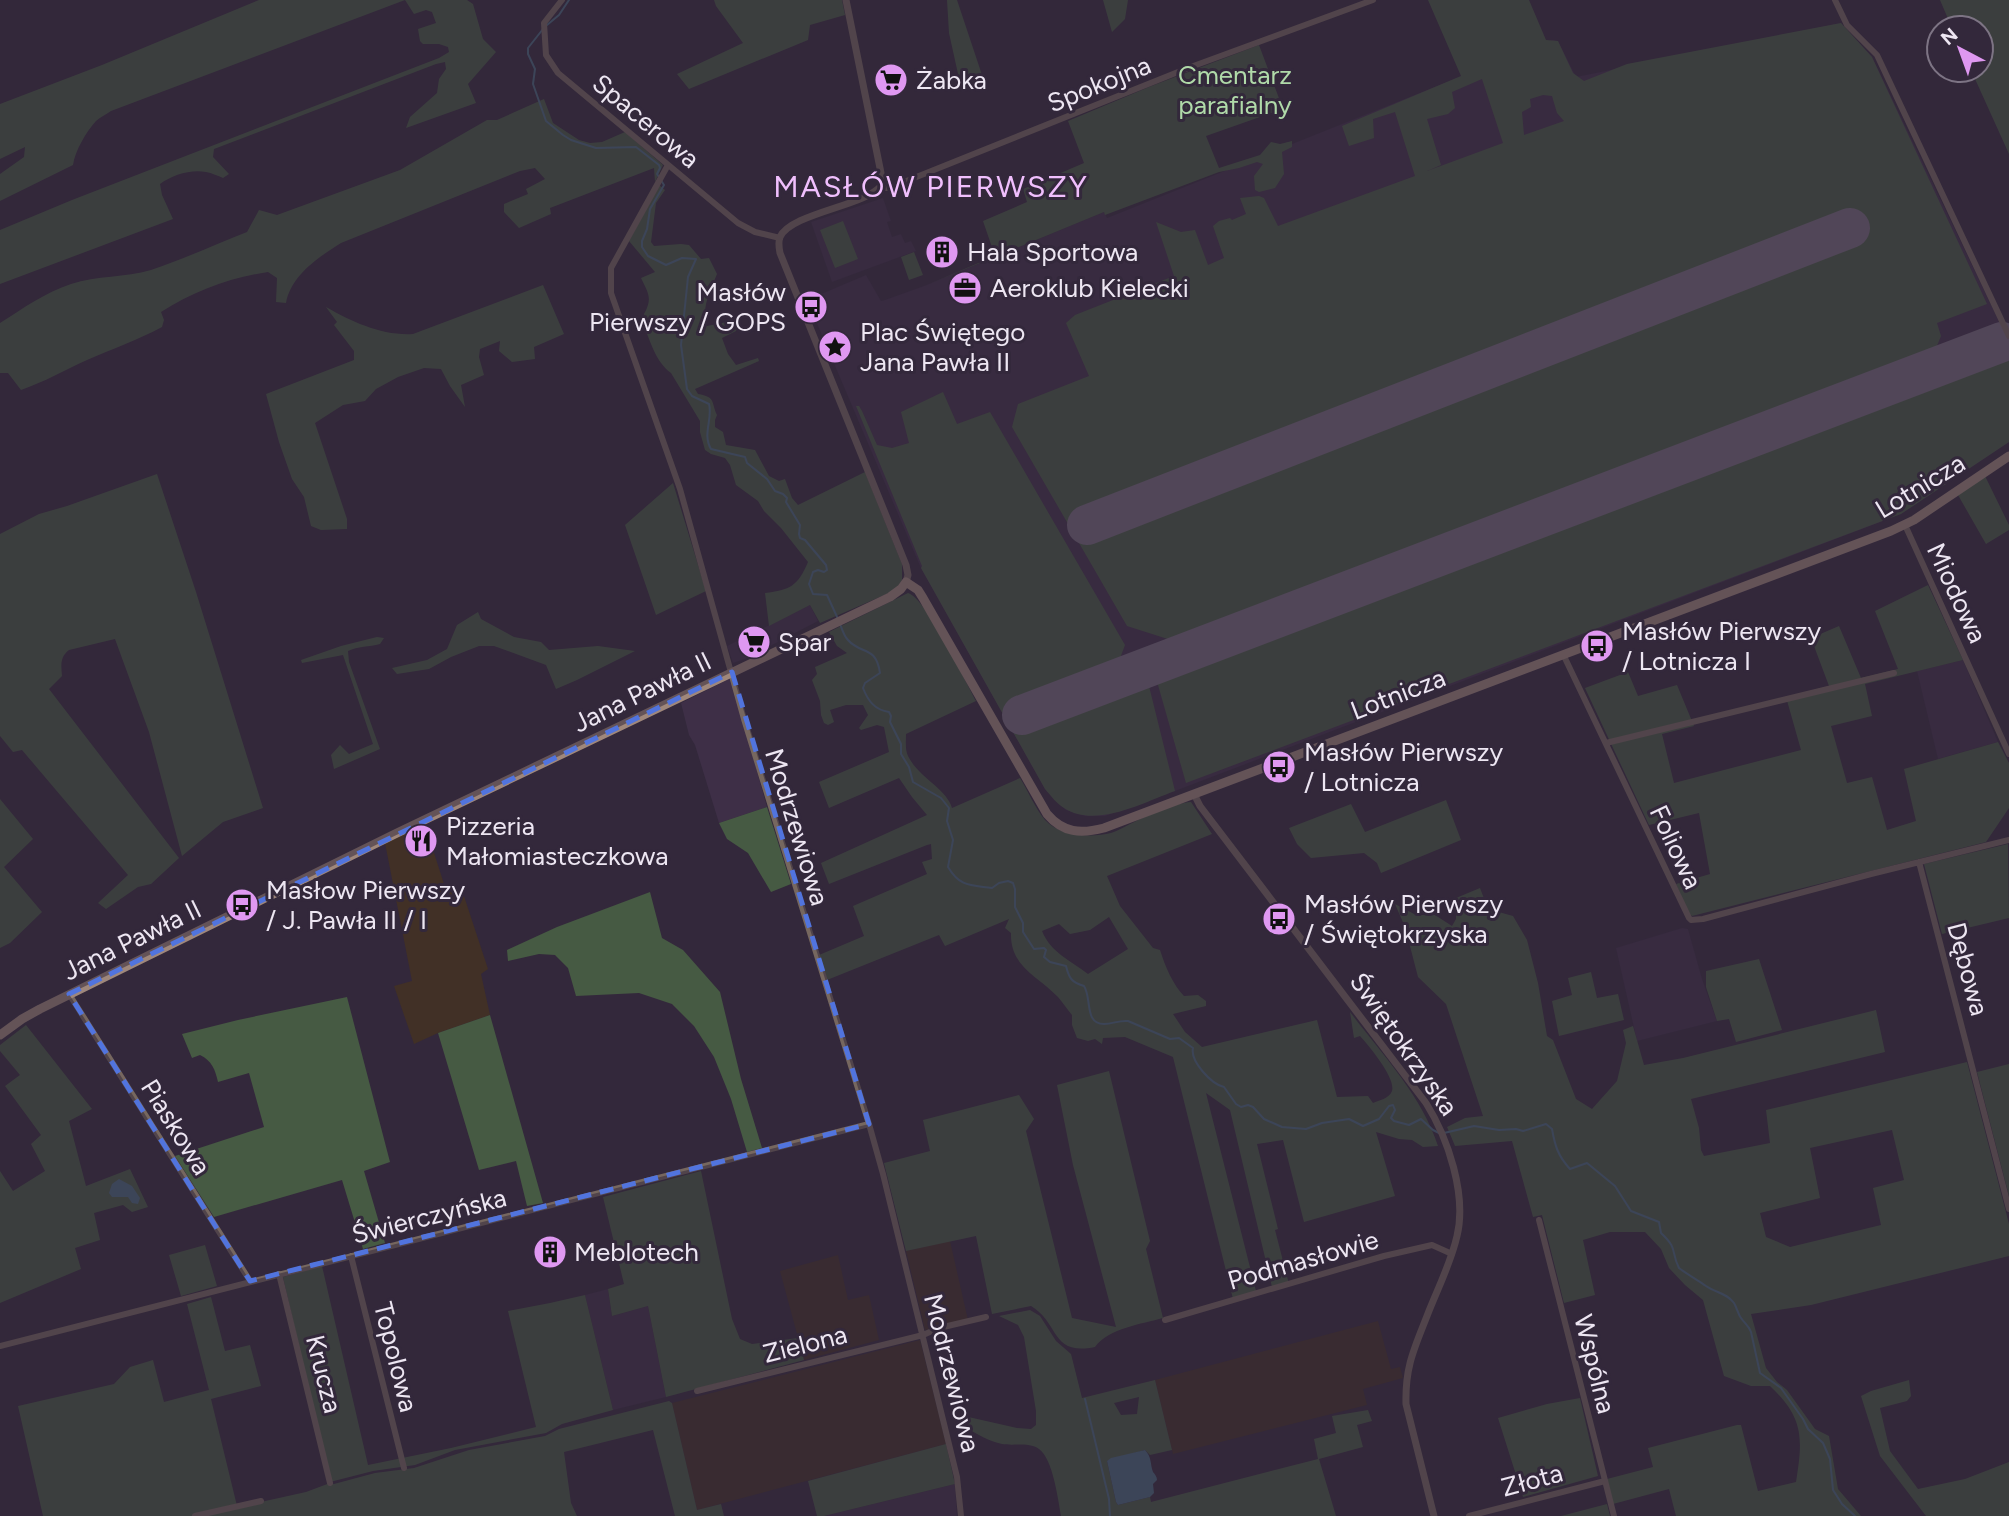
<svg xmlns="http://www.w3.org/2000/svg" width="2009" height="1516" viewBox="0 0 2009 1516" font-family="Figtree,sans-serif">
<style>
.built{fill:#3e2f47}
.industrial{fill:#413026}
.green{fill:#465a43;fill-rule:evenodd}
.water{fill:#48687d}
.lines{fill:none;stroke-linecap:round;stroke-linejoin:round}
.stream{stroke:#48687d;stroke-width:2}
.runway{stroke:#756b7c;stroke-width:40}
.minor{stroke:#76675f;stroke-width:6}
.tertiary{stroke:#76675f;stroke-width:7}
.secondary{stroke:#9f877b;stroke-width:9}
.marked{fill:none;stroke:#5174de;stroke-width:5;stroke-dasharray:14 9;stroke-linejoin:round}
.labels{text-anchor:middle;stroke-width:6;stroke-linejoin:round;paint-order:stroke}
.park-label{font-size:26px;fill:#b0daa9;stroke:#33283b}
.poi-label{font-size:26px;fill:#ede6f2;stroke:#33283b;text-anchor:start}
.street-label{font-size:26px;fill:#ede6f2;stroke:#33283b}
.quarter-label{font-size:30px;letter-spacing:2px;fill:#f0bffd;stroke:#33283b}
</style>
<rect width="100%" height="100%" fill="#33283b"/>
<path class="built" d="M1841,23L1872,57L2009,342V442L1901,514L1175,791L1105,816H1085L1066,810L1053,798L1045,789L921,568L807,300L866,275L881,301L885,300L924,286L1104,212L1107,218L1552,40L1558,41L1576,77Z
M883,198L891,221L887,222L892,237L901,234L905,243L911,241L916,251L832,282L811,222Z
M810,605L818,621L745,659L733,663L727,646Z
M1963,660L1998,742L1938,759L1917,671Z
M731,678L767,807L719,823L695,745L689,735L681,703Z
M1682,928L1688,929L1702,979L1717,1021L1637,1041L1616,948Z
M608,1289L612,1316L648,1306L666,1397L613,1410L585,1295Z
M955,1484L957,1516H824Z"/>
<path class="industrial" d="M425,825L445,887L462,890L488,969L481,974L490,1015L438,1033L414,1044L394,986L412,981L385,843Z
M950,1241L968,1320L925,1330L906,1251Z
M838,1255L848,1300L869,1295L879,1340L804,1360L780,1271Z
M1378,1321L1391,1369L1400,1367L1403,1378L1363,1389L1367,1405L1173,1454L1155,1380Z
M920,1340L946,1444L697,1510L672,1403Z"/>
<path class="green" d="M259,0H467L473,4L483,39L496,52L468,84L476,103L406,128L410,117L437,93L439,79L446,69L445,62L436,64L214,149L213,157L229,174L223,178C218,176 212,173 206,172C191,169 172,175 160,184L162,195L173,219L0,284V230L72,200L439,58L449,52L448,47L439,44H423L420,41L418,29L436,23L432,12L426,10L414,14L405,0L111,111C107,114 100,117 96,121C86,132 75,151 73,165L0,201V174L24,157L25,147L0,159V104L102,65Z
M714,0H842L845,15L810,25L808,40L689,89L677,74L743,43L716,6Z
M947,0H957L985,84L962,92L949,33Z
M1103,0H1128L1125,19L1112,32Z
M1428,0H1529L1546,40L1558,41L1573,73L1584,81L1627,64L1841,23L1872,57L1987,304L1937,323L1941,336L1934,353L1174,641L1127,626L1012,427L1018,404L1089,376L1066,323L1075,315L1174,276L1156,222L1181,232L1195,230L1208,265L1224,258L1213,226L1219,221L1230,218L1232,220L1246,214L1240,198L1259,196L1264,198L1278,226L1415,176L1395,112L1373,119L1374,138L1349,146L1342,126L1461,76ZM1482,79L1503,143L1427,171L1441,165L1427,119L1448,114L1455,108L1452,92ZM1543,95L1552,96L1557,113L1564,121L1524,135L1522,112L1531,107L1530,99Z
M1940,0H2009V154L1971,70H1981V28H1952Z
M1259,45L1283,109L1206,136L1219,168L1260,155L1271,142L1280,144L1292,141V147L1282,152L1284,174L1275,188L1259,192L1255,190L1254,176L1263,164L1257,162L1239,168L1219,172L1105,215L1104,212L929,284L995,256L983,221L1027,202L1023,189L1084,163L1068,121L1149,87Z
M544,99L553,123L579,140L590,143L602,142L625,132L663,165L655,182L654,168L550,208L551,214L519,228L504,212V204L528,194L526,189L545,179L535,168L520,171L341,243C319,257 291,275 286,303L276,302L277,278L268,272C229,278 194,291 161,312L164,320L162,327C138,340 112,349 87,360C65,370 44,382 21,390L8,373H0V323C22,309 46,292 71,284C97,275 125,278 151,270C184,259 216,244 247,232L259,210L277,215L400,170L487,120H497Z
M659,185L665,190L656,203L651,242L654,246L681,244L689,245L701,259L709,258L717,274C710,291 701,308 707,326L732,321L738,324L740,329L722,338L728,354L736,365L758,358L759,361L695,389L698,394C716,397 711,402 717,415L715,420V427L723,432L726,445L755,450L769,476L779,481L785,479L792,498L798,505L865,472L902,564V580L897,588L889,593L820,623L810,605L769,626L765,593C790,590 798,586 808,562L781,528L764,511L758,501L736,485L730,465L725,458L711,454L705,450L700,432V421L671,373C655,361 651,342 643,324L646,321L644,314C653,298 648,293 641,278L655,272L629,241Z
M843,221L858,259L835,268L820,230Z
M914,252L923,275L909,280L901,257Z
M543,285L564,334L534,347L535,359L512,362L499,351L500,341L480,349L479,357L484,375L461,385L465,407L450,386L441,369L424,368L398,377L376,389L365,401L343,405L315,423L347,519V529L321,530L311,526L304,497L292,479L279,442L266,394L354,360V351L334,325L337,322L326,307C352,322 383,336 413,334Z
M2007,355L2009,358V442L1901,514L1186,783L1156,678Z
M943,392L957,424L990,412L1125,645L1119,661L1148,682L1175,791C1144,802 1096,829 1064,808C1057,804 1051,796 1045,789L921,568L922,566L856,406H859L862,411L877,445L892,448L909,443L901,412Z
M157,474L196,592L263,808L223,822L182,856L149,732L115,639L69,650C60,657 61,665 62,676L49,689L179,858L151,884L138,887L106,909L98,903L128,875L22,750L13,752L0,736V534L39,514L67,506Z
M1985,476L2009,525V530L1986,544L1958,495Z
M673,483L706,591L656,615L625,525Z
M1928,585L1963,660L1865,684L1872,716L1831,726L1847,783L1872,777L1887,830L1916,821L1904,769L1998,742L2009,763V808L1986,842L1692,916L1689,914L1676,884L1710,874L1699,813L1649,825L1585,688L1628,672L1638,696L1677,685L1694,726L1662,734L1674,783L1801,750L1786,697L1829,686L1811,638L1839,626L1861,678L1898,669L1875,611Z
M908,593C927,599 965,681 976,701L906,734C906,741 905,750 908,756C918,777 947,789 952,808L1020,778C1028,791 1035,808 1045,820C1059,836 1091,838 1111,833C1117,831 1124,827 1130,824C1147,816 1174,803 1191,802L1212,834L1107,876L1120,906L1153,948L1160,950C1165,966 1173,985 1184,996L1198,995L1206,1001V1006L1173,1014L1185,1032L1202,1047L1317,1020L1337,1097L1368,1096L1373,1103C1379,1100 1389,1099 1392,1091C1396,1078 1369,1046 1360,1036L1354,1038L1350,1012C1382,1054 1422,1096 1438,1146L1423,1147L1412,1140L1399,1139L1376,1132L1395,1196L1304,1222L1283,1140L1257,1144L1278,1229L1275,1230L1289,1284L1233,1299L1173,1057L1125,1037L1103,1038L1102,1044L1095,1039L1088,1041L1077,1038L1072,1025V1015C1067,1009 1063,1003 1058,997C1038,976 1010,967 1011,933L1005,928L1009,919L945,946L939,935L827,980L819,955L864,936L853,906L927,874L922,862L932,859L931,844L927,845L829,884L821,863L927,815L912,797L899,778L829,808L819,782L889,752L884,727L877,725L861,730L859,728L868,715L863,705H846L830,710L834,722L828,725L824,723L821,715L820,701L812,680L817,674L815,667L847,653L837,646L829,632ZM1109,917L1128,949L1088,974C1070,960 1051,953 1042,931L1059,924L1070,934L1090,930ZM1206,1093L1230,1110L1272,1287L1256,1291Z
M478,612L481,619L514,637L541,642L549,650L598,646L635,651L577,680L556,689L546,665L494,646H479L451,657L429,669L397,674L392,668L427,660L447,649L457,625Z
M377,637L384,638L380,644C369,647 358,646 348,651L349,662L380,749L334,769L331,755L340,745L349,754L373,744L343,655L302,663L301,660L341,646Z
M0,799L33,839L4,867L42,912L10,943L0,948Z
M1446,800L1461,840L1381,873L1377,863L1364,853L1311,858L1297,844L1289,828L1351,804L1365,832Z
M767,807L791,884L771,892L748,853L727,839L719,823Z
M2008,844L2009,918L1942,934L1924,864Z
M1480,888L1488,909L1513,916L1527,940L1538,983L1547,1036L1553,1040L1576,1099L1592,1109L1617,1081L1626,1043L1623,1030L1633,1026L1644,1065L1683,1058L1876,1010L1885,1052L1691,1099L1699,1128L1701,1150L1704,1156L1770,1143L1766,1110L1967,1062L2009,1224V1256L1811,1305L1751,1314L1766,1368L1777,1382L1787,1390L1815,1429L1829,1436L1838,1489L1861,1516H1676L1669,1489L1613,1504L1607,1479L1653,1467L1648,1448L1737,1425H1741L1758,1491L1796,1482C1803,1438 1804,1418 1770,1386H1751L1724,1376L1703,1300L1685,1285L1669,1268L1661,1249L1645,1232H1610L1583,1240L1595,1295L1564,1303L1542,1215L1533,1217L1512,1141L1455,1146L1447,1127L1465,1118L1483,1116L1446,1004L1418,977L1405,927L1395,904L1416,915H1435L1452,926L1456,919V898ZM1892,1130L1904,1180L1873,1188L1881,1225L1790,1247L1766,1237L1760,1213L1820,1198L1810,1148Z
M650,892L662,938L683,950L720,992L741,1079L762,1148L747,1152L731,1099L714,1057L694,1026L672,1004L639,993L576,996L568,968L555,955L539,954L508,961L507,950L557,927Z
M1759,959L1782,1030L1736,1042L1729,1019L1717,1021L1706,987V971Z
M1591,972L1597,998L1618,994L1624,1020L1559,1036L1552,1001L1572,995L1568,978Z
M347,997L390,1162L364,1171L385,1243L363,1249L342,1180L214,1217L175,1156L264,1127L249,1073L218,1082C215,1069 212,1061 200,1055L192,1058L182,1034L238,1020Z
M490,1015L543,1203L527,1206L516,1161L479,1170L438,1033Z
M26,1025L92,1109L69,1121L86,1186L130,1169L148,1207L132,1212L123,1205L94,1213L100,1240L75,1248L81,1269L0,1303V1171L13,1191L45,1171L31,1144L41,1135L5,1086L20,1075L0,1051V1045Z
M2009,1064V1196L1977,1072Z
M1109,1071L1150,1241L1146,1249L1163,1318C1142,1324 1109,1328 1095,1347C1050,1356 1060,1323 1031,1306L992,1314L976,1236L906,1251L884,1163L930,1151L923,1120L1019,1095L1034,1119L1026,1131L1072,1318L1116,1327L1073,1165L1057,1085Z
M701,1171L732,1319L740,1339L752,1344L798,1338L804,1360L666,1397L648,1306L612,1316L608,1289L624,1284L603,1197Z
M205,1245L217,1286L181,1296L169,1255Z
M322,1266L368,1465L451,1448L536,1427L508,1311L550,1303L585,1295L613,1410L562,1424L546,1433L455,1450L415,1465L373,1471L330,1482L283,1277Z
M211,1297L225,1351L250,1345L261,1386L211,1399L237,1506L220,1511L306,1492L330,1483L334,1484L375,1473L414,1468L469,1450L545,1436L559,1429L669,1401L672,1403L697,1510L721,1504L724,1516H675L653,1430L564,1452L571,1503L577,1516H43L18,1406L114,1384L130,1367L153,1360L164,1402L209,1390L187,1304Z
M1030,1310L1040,1316L1056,1341L1071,1354L1082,1398L1155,1380L1172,1450L1150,1455L1145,1450L1107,1461L1116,1502L1118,1505L1150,1497L1151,1502L1318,1459L1314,1439L1336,1433L1332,1416L1368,1410L1372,1421L1357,1425L1363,1447L1319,1459L1336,1516H1061C1058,1499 1053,1459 1039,1449C1029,1442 1013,1446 1002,1444C989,1441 978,1435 967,1428L964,1416L1017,1428L1031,1429L1036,1425V1411L1024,1337L1018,1325L999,1316ZM1139,1397L1137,1414L1121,1415L1114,1403Z
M1909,1380L1911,1396L1907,1401L1880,1408L1890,1451L1918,1489L1965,1479L2009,1462V1516H1926L1880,1456L1861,1396L1871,1391Z
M1580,1398L1598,1476L1523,1497L1498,1418L1547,1404Z
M946,1444L955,1484L824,1516H817L808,1481Z
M1607,1504L1610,1516H1561Z"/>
<path class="water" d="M119,1179L132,1186L140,1198L138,1204L132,1203L128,1197H112L109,1193L112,1184Z
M1145,1450C1152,1457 1150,1464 1153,1472C1155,1474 1157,1477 1157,1480L1153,1484L1154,1493L1150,1497L1118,1505L1116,1502L1107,1461L1111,1458Z"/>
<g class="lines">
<path class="stream" d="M547,25L559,15L569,0
M543,29L528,48V54L535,69L533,84L546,121L563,135L571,140L596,148L636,147L659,165L660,168L657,174L664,185L650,209L647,229L642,241V247L648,256L666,265L682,258L696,259L688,277L681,345L687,389L692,396L709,404C713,419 702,434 711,449L745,457L747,463L767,479L775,491L783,494L787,498L786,502L800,525L799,534L800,538L805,540L826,565L827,570L824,572L818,570L813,572L809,584L813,594L827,595L838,619
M840,624C842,629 844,636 848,640C861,655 876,645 880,673L865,683L863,688C868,701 875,710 889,712L891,716L890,722L901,744V754L909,767L913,782L941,798L949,808L947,821L953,840L948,867C960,887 970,885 992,888L999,883L1008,881L1013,883L1015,889V907L1023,923V932L1034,949L1044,948L1046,950L1044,957L1050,962L1066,966C1069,978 1071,982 1084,986C1092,998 1084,1024 1104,1024C1113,1024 1119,1020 1128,1021L1170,1039L1179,1038L1193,1048C1190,1061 1211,1084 1224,1087L1236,1104L1241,1107L1248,1105L1253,1107L1264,1119L1282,1127L1306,1129L1322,1123L1349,1119L1363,1126L1379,1119L1389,1106L1393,1105L1395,1110L1391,1118L1394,1121L1409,1125L1421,1119L1433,1130L1439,1133
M1444,1133L1474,1126L1499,1130L1516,1129L1523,1131L1546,1124L1552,1129C1555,1146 1558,1156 1570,1169L1587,1163L1615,1186L1631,1211L1659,1222L1661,1233C1679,1250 1670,1250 1679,1268C1688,1275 1698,1280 1706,1286C1716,1293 1727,1293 1734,1303C1737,1308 1738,1314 1741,1318C1745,1324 1749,1326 1751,1332L1760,1373L1781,1388L1803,1419L1808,1429L1823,1443L1830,1459L1833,1490L1842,1504L1855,1516
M1085,1399L1109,1499L1110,1516"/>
<path class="runway" d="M1087,525L1850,228
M1022,715L2002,342"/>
<path class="minor" d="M562,0L544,23L546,55L558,73L738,223L755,232L780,238
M1835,0L1847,25L1877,55L2009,336
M668,165L611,268V293L680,489L744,719L869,1124L883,1174L957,1477L961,1516
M880,188H889L1188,68L1373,0
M1905,525L2009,754
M1563,654L1689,918L1691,920L1703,919L1871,874L2009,840
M1606,743L1894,673
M1919,862L2009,1209
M69,994L250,1281
M1539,1220L1614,1516
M351,1256L404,1468
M279,1274L330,1483
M1165,1320L1384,1256L1432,1245L1452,1254
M0,1346L869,1124
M697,1391L923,1335L939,1328L986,1317
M195,1516L261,1501
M1469,1516L1605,1481"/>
<path class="tertiary" d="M846,0L881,173V186C865,206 791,213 780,237C778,242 779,248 780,253L906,565L908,575L906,582
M1194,794L1200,806L1426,1103C1448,1138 1467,1195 1457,1236C1451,1263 1437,1290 1427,1316C1414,1349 1405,1367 1406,1404L1434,1516"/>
<path class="secondary" d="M0,1035L22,1019L40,1009L397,833L890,597L901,589L906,582L918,590L923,598L1047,814C1063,833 1081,834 1104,828L1891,531L1914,520L2009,456"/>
</g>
<path d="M0 0H2009V1516H0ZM732,672L869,1124L250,1281L69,994Z" fill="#33283b" fill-opacity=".55" fill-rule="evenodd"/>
<path class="marked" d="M732,672L869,1124L250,1281L69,994Z"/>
<defs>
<symbol id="supermarket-disc" viewBox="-11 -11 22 22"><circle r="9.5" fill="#df98f1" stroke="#33283b"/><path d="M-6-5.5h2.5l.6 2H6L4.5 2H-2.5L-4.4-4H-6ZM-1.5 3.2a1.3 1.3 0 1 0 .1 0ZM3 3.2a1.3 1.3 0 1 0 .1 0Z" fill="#111"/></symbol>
<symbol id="building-disc" viewBox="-11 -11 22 22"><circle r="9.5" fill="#df98f1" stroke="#33283b"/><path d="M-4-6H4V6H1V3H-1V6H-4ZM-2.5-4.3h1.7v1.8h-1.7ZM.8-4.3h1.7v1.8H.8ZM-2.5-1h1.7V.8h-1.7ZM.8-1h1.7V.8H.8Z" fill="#111"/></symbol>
<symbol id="office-disc" viewBox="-11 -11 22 22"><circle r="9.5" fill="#df98f1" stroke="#33283b"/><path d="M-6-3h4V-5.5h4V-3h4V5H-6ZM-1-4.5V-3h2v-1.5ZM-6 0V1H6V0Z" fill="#111"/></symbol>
<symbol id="bus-disc" viewBox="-11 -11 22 22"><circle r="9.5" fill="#df98f1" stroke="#33283b"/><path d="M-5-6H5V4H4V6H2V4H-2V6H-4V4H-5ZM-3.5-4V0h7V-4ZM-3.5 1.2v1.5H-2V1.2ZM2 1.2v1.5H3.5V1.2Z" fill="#111"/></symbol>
<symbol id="sight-disc" viewBox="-11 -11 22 22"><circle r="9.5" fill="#df98f1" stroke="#33283b"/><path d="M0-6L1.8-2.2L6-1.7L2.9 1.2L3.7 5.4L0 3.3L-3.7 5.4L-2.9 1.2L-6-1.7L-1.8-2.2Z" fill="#111"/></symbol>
<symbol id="restaurant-disc" viewBox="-11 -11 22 22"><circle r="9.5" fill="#df98f1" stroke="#33283b"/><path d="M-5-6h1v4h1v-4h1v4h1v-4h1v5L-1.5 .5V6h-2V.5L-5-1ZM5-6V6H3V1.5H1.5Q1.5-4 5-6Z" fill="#111"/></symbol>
</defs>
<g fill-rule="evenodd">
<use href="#supermarket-disc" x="872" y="61" width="38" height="38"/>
<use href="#building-disc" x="923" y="233" width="38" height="38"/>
<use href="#office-disc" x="946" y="269" width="38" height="38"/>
<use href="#bus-disc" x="792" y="288" width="38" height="38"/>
<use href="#sight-disc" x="816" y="328" width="38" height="38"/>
<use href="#supermarket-disc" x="735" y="623" width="38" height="38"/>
<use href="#bus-disc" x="1578" y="627" width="38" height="38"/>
<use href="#bus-disc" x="1260" y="748" width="38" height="38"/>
<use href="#restaurant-disc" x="402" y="822" width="38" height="38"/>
<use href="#bus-disc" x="223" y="886" width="38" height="38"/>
<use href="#bus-disc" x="1260" y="900" width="38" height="38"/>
<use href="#building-disc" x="531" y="1233" width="38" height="38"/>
</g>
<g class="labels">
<g class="park-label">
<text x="1235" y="84">Cmentarz<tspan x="1235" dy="30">parafialny</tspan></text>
</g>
<g class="poi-label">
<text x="916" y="89">Żabka</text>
<text x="967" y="261">Hala Sportowa</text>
<text x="990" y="297">Aeroklub Kielecki</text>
<text x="786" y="301" text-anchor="end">Masłów<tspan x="786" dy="30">Pierwszy / GOPS</tspan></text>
<text x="860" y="341">Plac Świętego<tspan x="860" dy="30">Jana Pawła II</tspan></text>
<text x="1622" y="640">Masłów Pierwszy<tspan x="1622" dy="30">/ Lotnicza I</tspan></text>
<text x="778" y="651">Spar</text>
<text x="1304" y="761">Masłów Pierwszy<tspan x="1304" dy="30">/ Lotnicza</tspan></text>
<text x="446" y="835">Pizzeria<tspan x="446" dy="30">Małomiasteczkowa</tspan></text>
<text x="266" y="899">Masłow Pierwszy<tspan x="266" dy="30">/ J. Pawła II / I</tspan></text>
<text x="1304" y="913">Masłów Pierwszy<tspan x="1304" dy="30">/ Świętokrzyska</tspan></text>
<text x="574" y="1261">Meblotech</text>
</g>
<g class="street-label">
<text transform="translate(1099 84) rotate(-22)" y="9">Spokojna</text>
<text transform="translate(646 121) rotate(40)" y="9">Spacerowa</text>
<text transform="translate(1920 486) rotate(-31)" y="9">Lotnicza</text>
<text transform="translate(1957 593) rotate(65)" y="9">Miodowa</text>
<text transform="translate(642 692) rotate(-26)" y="9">Jana Pawła II</text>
<text transform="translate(1398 694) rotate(-21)" y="9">Lotnicza</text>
<text transform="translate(797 827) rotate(73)" y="9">Modrzewiowa</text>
<text transform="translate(1676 847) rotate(65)" y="9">Foliowa</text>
<text transform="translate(132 940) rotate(-26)" y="9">Jana Pawła II</text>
<text transform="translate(1968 969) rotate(75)" y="9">Dębowa</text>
<text transform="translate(1404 1044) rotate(55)" y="9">Świętokrzyska</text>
<text transform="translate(176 1127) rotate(58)" y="9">Piaskowa</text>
<text transform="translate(429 1216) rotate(-14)" y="9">Świerczyńska</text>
<text transform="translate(1303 1260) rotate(-16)" y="9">Podmasłowie</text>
<text transform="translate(805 1344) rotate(-14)" y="9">Zielona</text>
<text transform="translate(396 1357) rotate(76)" y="9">Topolowa</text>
<text transform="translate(1595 1364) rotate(76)" y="9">Wspólna</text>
<text transform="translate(952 1373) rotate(76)" y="9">Modrzewiowa</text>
<text transform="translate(324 1374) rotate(76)" y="9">Krucza</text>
<text transform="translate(1532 1480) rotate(-15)" y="9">Złota</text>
</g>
<g class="quarter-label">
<text x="931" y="197">MASŁÓW PIERWSZY</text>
</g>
</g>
<g transform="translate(1960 49) rotate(319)"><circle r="33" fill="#33283b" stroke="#7d7484" stroke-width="2"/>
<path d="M0-5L12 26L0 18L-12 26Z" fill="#df98f1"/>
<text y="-10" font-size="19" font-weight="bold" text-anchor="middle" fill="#ede6f2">N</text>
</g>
</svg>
